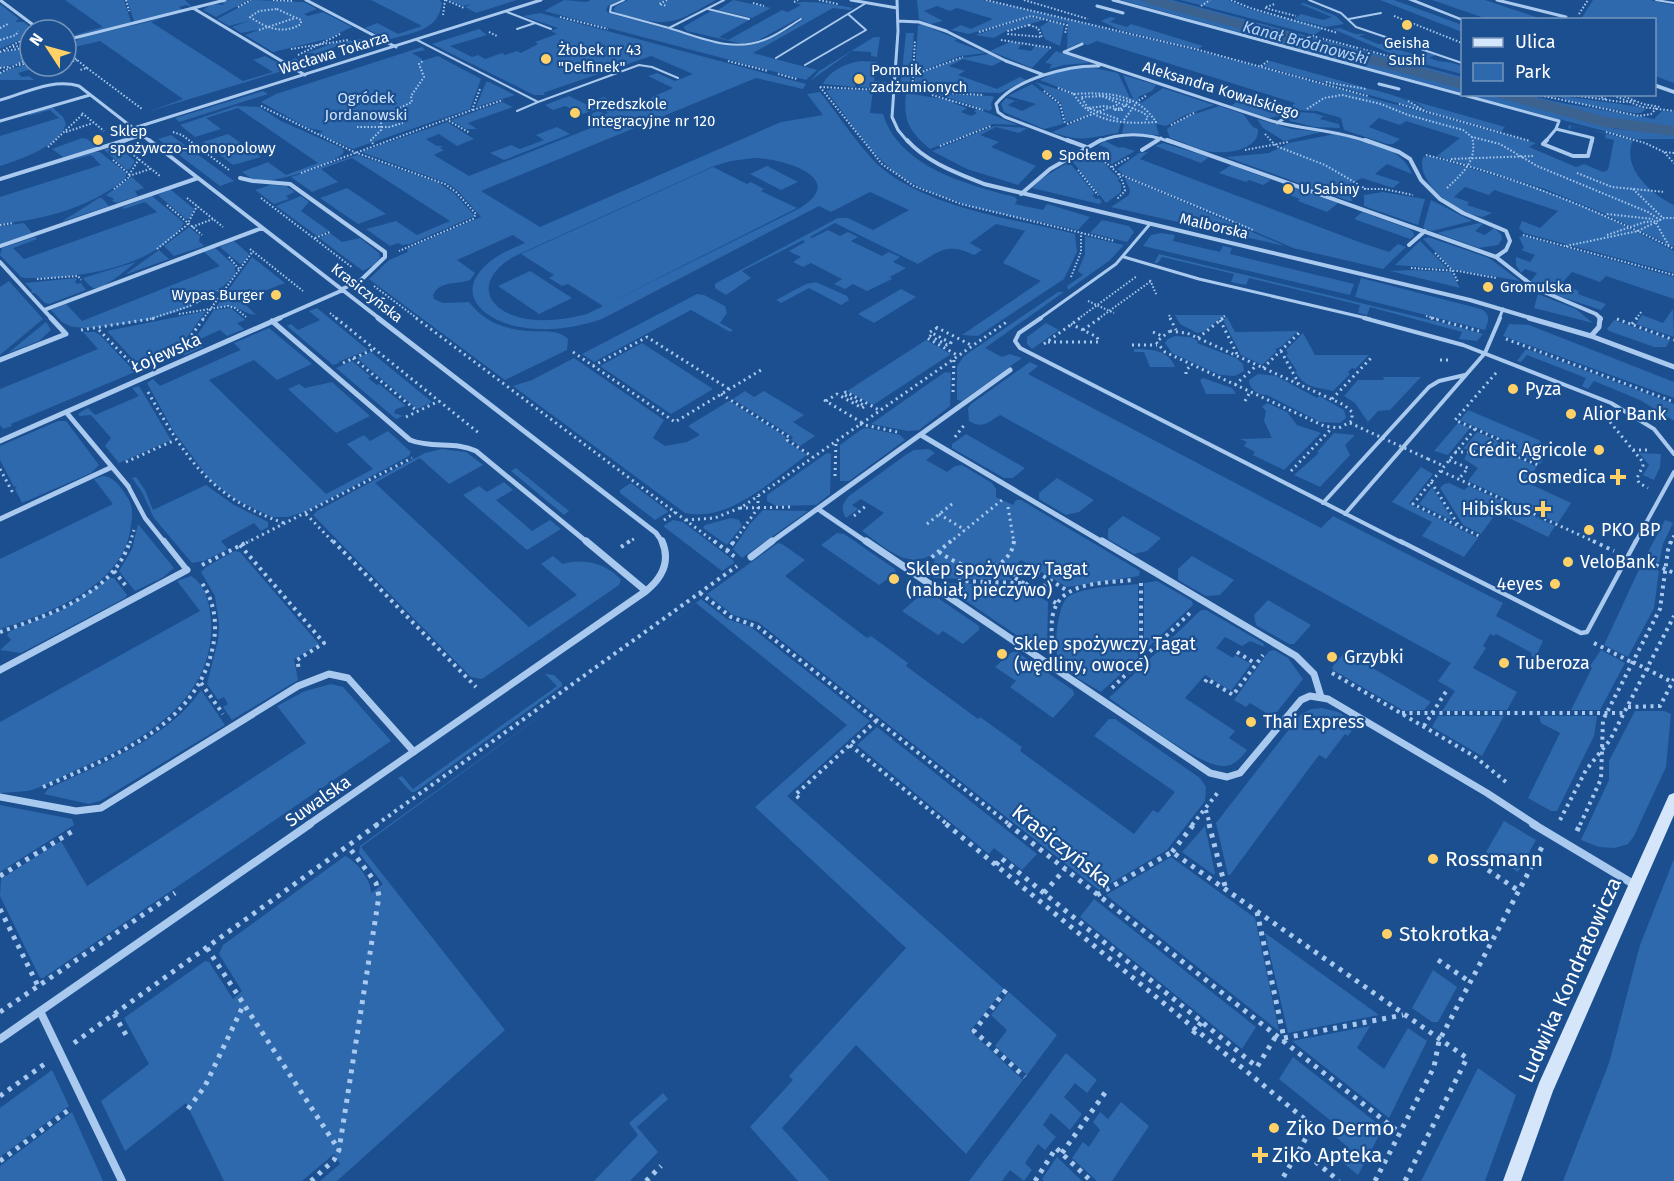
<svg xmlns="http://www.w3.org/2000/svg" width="1674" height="1181" viewBox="0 0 1674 1181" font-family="'Fira Sans',sans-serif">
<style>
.green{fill:#2e69ad;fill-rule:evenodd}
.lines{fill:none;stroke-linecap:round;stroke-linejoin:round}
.canal{fill:#3c6290;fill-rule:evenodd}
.path-far3{stroke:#a9c9ee;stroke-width:2;stroke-dasharray:1.5 2;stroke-linecap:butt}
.path-far2{stroke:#a9c9ee;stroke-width:3;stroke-dasharray:2 4;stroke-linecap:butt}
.path-far1{stroke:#a9c9ee;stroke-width:4;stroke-dasharray:3 4.5;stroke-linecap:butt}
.path{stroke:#a9c9ee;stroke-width:5;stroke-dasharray:4 6;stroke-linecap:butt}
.service-far3{stroke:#a9c9ee;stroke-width:2}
.service-far2{stroke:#a9c9ee;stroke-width:3}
.service-far1{stroke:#a9c9ee;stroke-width:4}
.service{stroke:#a9c9ee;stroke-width:4.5}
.pedestrian-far2{stroke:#a9c9ee;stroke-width:3}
.pedestrian-far1{stroke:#a9c9ee;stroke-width:4.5}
.pedestrian{stroke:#a9c9ee;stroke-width:6}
.minor-far4{stroke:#a9c9ee;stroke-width:3}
.minor-far3{stroke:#a9c9ee;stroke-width:4}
.minor-far2{stroke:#a9c9ee;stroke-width:5}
.minor-far1{stroke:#a9c9ee;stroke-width:7}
.minor{stroke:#a9c9ee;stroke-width:8}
.tertiary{fill:#a9c9ee;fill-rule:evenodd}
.secondary{fill:#d6e6fa;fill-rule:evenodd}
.path-bridge{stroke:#a9c9ee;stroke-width:3;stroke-dasharray:2 4;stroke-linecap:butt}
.poi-dot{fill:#ffd166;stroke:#1b4f8f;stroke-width:2}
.labels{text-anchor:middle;stroke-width:4.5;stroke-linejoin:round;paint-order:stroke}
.far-poi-label{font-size:15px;fill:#fff;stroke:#1b4f8f;text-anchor:start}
.far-street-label{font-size:15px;fill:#fff;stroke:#1b4f8f}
.far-park-label{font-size:15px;fill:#cfe3fa;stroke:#1b4f8f}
.far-water-label{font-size:16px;font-style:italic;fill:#b5d3f5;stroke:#1b4f8f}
.street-label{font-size:18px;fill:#fff;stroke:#1b4f8f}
.poi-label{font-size:18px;fill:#fff;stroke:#1b4f8f;text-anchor:start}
.near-street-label{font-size:21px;fill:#fff;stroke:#1b4f8f}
.near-poi-label{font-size:21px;fill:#fff;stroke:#1b4f8f;text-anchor:start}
</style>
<rect width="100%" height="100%" fill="#1b4f8f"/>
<path class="green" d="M65,0H124L131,22L66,38V30L45,29L59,24L75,35L103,27Z
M127,0H185L192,7L186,5L179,7L182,10L134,21Z
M230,0H249L216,17L203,10L212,4L225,5L221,2Z
M253,0L304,2L317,9L304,14L308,16L323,12L352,27L327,39L273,52L245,35L262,29L241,33L232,27L248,21L229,26L217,19Z
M371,0H440L442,3C438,32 412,32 388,40L365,28L377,23L398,34L422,26Z
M449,0H517L476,13L465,7L471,4L463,6Z
M564,0L586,2L591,0H620L608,6L606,10L608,13L729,45C757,49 782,34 804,19L799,18L757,41L743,44L687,31L683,27L711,11L749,20L719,37L728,40L782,10L788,12L801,5L795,3C811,0 837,5 853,8L850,10L833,8L753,53L817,70L806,80L544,11Z
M628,0H666L658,4L667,6L660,4L668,0H716C682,18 675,28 636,18C628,16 620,15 613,10L616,6Z
M733,0L771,8L752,18L718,10Z
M917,0H982L1019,8L1214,55L1536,143L1529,147L1576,167L1584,164L1603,172L1608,170L1614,140L1605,138L1606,133L1571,126L1570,129L1568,128L1569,125L1633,140C1621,168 1651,194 1674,205V247L1605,214L1545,189L1437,156L1460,138L1406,121L1400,125L1379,118L1369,127L1400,139L1393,144H1387L1344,130L1341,118L1317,111L1291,110L1288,109L1295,103L1097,41L1088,45L1079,43L1067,49L1068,23L1031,16L969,34L951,30L961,25L971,29L993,19L957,8L950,11L937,6L924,11L943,21L931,24L919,19Z
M1121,0H1141L1462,87V93Z
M1158,0H1172L1462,77V81Z
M1181,0H1228L1248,9L1324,28L1314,35Z
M1380,0H1394L1462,25V32Z
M1432,0H1485L1542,19H1487Z
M1593,0H1650L1674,5V83L1655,76L1654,20L1581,19Z
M1304,3L1336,16L1344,24L1326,27L1294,19L1301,14L1323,20L1332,17L1300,4Z
M0,4L19,19L15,22H24L33,30H30V35L0,49Z
M540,13L806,84L803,89L756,78L481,191L540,227L781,122L823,115L807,94L820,92C837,113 864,154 884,170C934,209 1014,219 1075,234L1077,252L1064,279L978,336L962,335L1041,281L1003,263L1025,231L996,224L970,243L982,250L974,255C948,243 941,250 918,264L835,223L810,237L812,238L828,230L840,236L848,232L858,237L851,241L882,256L889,252L900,257L893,262L906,268L890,277L892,279L867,291L853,284L845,289L834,284L842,279L811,263L803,267L793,262L801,257L789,251L805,242L803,240L742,271L751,278L726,295L715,288V284L718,282L838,218H848L873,230L909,210L870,192L831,212L819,206L602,319C575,328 548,332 520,327C489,322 453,297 485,266C496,255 511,249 525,243L513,235L457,260L475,273L470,280C457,285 440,280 433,295L434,299L443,303L469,302C484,322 506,330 531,331C544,332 558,329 568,339L567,350L505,380L369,279L389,260L408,252L407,249L481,217L458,191L447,183L361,152L447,122L474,139L457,146L439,134L426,139L437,146H443L440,148L444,150L434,155L469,176L601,124L586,116L598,111L605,114L609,113L588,103L603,97L626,107L653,98L652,97L673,88L648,76L657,73L675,81L693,74L651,56L543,93L546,95H534L432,44L479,29L487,35L450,46L472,57L478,55L485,59L502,53L505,55L517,51L521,53L538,44L535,42L557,34L551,31L558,28L523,16ZM754,158C780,158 850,177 800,208L587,314C567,319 548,322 527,319C483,311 474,279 515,256L714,166L731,161Z
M1030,17L1044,20L1006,31L994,38L975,35Z
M1110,17L1116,18L1110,22L1127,27L1131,24L1203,46L1198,49L1120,30L1101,21Z
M164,18L151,22L243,81L273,72L253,60L265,56L289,69L150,111L183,99L100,41L66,49L80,38Z
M1049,21L1064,25L1060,46L1045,39L1040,27Z
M921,24L957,39L955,41L986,53L960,56L915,73L918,25Z
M1340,28L1355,34H1366L1359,36L1378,44L1390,43L1386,47L1423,56L1427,53L1436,55L1429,58C1441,63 1450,61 1462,66V74L1401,58L1333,29Z
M906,33H914L909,91L900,90Z
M874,37H880L877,57L871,56V52L852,51L810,81L819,71Z
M367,38L350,44L358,49L337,55L348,51V49L341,45L320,52L327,56L333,54L335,56L299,67L290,61L295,58L300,61L317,55L313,53L303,54L334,43L368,38H372Z
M1010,42L1021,44L1018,49L1031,51L1035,46L1050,49L1032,68L990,51Z
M30,47V58L16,64L0,68V53Z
M422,47L425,50L412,53L422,59L421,61L438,56L481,79L470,109L353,149L318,134L323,131L308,128L261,102L276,94Z
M1056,51L1088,62L1089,63L1064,65L1049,69L1052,64L1045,63Z
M989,54L1002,61L992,66L963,59L949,66L965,71L958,75L997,89L1020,77L1027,80L1000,93L913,91L915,75L962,58Z
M862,61L877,62L874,81L886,82L885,89L859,87L864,78H855L854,81H857L855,87L823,84C829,71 848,62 862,61Z
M1270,61L1367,88L1341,83L1322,82L1263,66Z
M30,64V66H42L18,73L22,77L29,76L34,80H0V74L13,68Z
M1089,67L1118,73L1130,98L1133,99L1123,75L1156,85L1152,91L1138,97L1140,98L1137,101L1141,103L1163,88L1214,105L1185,115L1166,126L1156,124L1159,135L1122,133L1124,124L1121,123L1118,133C1087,138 1083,143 1052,132L1093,115L1066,122L1061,103L1035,82L1072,94L1073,93L1040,80L1058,71Z
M486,82H489L515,95L476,107Z
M1328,83C1351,83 1407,95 1425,111Z
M1032,84L1058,104L1063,124L1044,129L1004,112L1001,104L1006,98L1019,102L1015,101L1008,105L1022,111L1036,104L1008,96Z
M832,89L873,91L870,113L883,114C899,167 968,185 1015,197L1017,200L1015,204L1043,210L1047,204L1090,217L1078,230C1023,217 935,205 891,169C866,148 847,116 826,91Z
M263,91L268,94L179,122L175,118Z
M906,93L955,101L953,103L967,108L961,112L971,116L977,113L974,111L978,109L1018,125L993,124L930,149C909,131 903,121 906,93Z
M936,94L992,96L994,97L991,104L992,109L989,111Z
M1467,95H1491L1616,129L1674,134V139H1635Z
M1513,95H1529L1557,102L1654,119L1662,111L1674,112V127L1610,119Z
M1555,95L1635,106L1646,109L1641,113H1634L1572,102Z
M569,96L596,109L583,114L565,106L553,110L545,105Z
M1396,96L1505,127L1501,132L1429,112L1417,103Z
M1239,100L1284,115L1269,118L1231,106Z
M502,102L513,107L468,123L477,129H466L451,120Z
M236,106L259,107L281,121L342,148L344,152C335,164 275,183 259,181C252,180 247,175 242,172L268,162L286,175L318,163L238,108L206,118L221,129L195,137L180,125Z
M1219,106L1243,114L1253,127L1258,129C1260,151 1222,155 1207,151C1195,148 1183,142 1170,138L1167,130L1168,128L1189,116Z
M52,107L63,117L66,124C59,147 21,159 0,166V136L59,118L50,110L28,116L30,114Z
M1298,112L1314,113L1339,121L1324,116L1320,119L1339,124L1340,128L1314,127L1290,121L1289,118Z
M1257,119L1292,129L1321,132L1284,141L1263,128Z
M995,126L1027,128L1019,133L996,127L980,135L999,142L991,147L1036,166L1018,185L967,169L932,151Z
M557,127L570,134L504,160L490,153L511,145L520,149L544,140L536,135Z
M228,134L261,157L233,165L203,142Z
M1335,134C1361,139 1402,146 1412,174L1387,164L1375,174L1400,182L1393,188L1362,178L1348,185L1353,194L1352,201H1349L1226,157L1269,153L1289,143Z
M171,135L234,181L220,186L158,139Z
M82,138L87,139L98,147L63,157L52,149Z
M1105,141L1119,148L1122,147L1135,151L1112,164L1096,154L1099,155L1109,149L1099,145Z
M1163,143L1209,157L1201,163L1155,146Z
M116,145L135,161L130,169L127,170L104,150Z
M94,152H100L126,173V178C90,208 45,219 0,224V197L101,165L91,155L69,161Z
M1148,152L1140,159L1359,242L1389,252L1398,244L1406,247L1383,269L1293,248L1124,175L1117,169L1139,153Z
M1084,153L1104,163L1120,180H1117L1121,184V192L1106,203L1072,161Z
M357,155L439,183L454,193L475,216L410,244L402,245L398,243L390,246L366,229L396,221L417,235L450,221L352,158L321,169L338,182L312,192L291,177Z
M1428,156L1538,188L1601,214L1674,251V273L1524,233L1519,228L1522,221L1540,228L1558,211L1494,190L1489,195L1465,187L1454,197L1469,202L1467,205L1492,213L1483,217C1459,214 1415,184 1423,157Z
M1069,162L1095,194L1092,195L1096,199L1099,198L1102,202L1099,204L1032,188L1039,180Z
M1231,165L1271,180L1263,185L1249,180L1246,182L1219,173Z
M767,166L798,182L781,190L750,174Z
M713,167L747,184L751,182L764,189L761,191L797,208L603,306L568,284L562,286L549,278L554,275L521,254Z
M132,177L144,188L135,191L138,196L116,203L112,201L114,199L106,195Z
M1127,178L1285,246L1111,207L1129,195L1130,190L1125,179Z
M270,185L286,186L295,192L286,196L289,199L274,204L255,190Z
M347,188L386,214L358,224L320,198Z
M1295,188L1338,203L1327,212L1298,201L1300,199L1287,194Z
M170,189L194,209L190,218L186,219L158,195Z
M1383,192L1425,199L1418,225L1364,206V195Z
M152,196L184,223C155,269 74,279 25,278L21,277L0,255L2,248L35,237L37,239L13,248L24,259L157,212L145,202L124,209L123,207Z
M301,196L309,202L301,211L329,231L317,236L276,206Z
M99,198H102L109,206L61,222Z
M1431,200L1472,221L1432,231L1423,228Z
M1362,212L1409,229L1413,232L1414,236L1410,239L1354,219Z
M1102,220L1129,226L1134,232L1127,242L1090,233Z
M24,223L32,233L0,244V226Z
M1479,223L1483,224L1475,231L1485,235L1494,228L1501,234L1502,239L1498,245L1479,248L1437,233Z
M189,227L200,236L199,241L204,246L174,256L164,246Z
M330,233L342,242L360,238L379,253L380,257L374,265L363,271L319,238Z
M1161,233L1175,235L1173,241L1220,252L1223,246L1232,248L1230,254L1354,284L1350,295L1143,246L1151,235Z
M1085,236L1124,245L1109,261L1068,290L1067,286L1083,275L1078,271L1085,254Z
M1523,236L1674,277V299L1606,276L1600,282L1572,272L1561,284L1579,291L1578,294L1606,304L1601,310L1553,294L1530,282L1537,273L1525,269L1521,273L1516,265V257L1530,262L1535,255L1521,250L1524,248L1519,237Z
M1428,237L1489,258L1520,281L1452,269L1423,239Z
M234,241L249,254L243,263L240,264L220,247Z
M1420,241L1448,269L1395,265Z
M215,248L235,266V274C204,312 150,321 105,326C93,328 74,330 64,323C59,320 55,314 51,310L66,304L82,321L220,266L204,252Z
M159,250L169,259L127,274V273Z
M1159,254L1443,323L1483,334L1477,341L1459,339L1462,332L1370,307L1367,315L1358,313L1360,305L1249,278L1246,285L1231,282L1234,274L1162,257L1158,263H1154Z
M252,257L285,283L241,300L256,315C237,312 238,303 216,307Z
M136,262C127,269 105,289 94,288C90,287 85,281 83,278Z
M1414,270L1451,272L1460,288L1390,271Z
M530,271L572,298L539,314L498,286Z
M76,278L77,280L75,281L77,284L81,283L86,290L49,304L45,303L35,293H31L32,290L25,283Z
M1361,278L1481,309C1491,315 1489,320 1485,330L1355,297Z
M9,281L43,319L0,355V287Z
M816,282L847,296L849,300L841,305L809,288L781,303L776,300L806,284Z
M901,289L916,297L874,323L858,314Z
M1058,292H1064L985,348L1002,357L1010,354L1022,358L962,401L957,400V366L964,356Z
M697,294L704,295L725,306L727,313L720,323L733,330L730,332L691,310L594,362L582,354Z
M1538,294L1576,309L1593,323L1534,308Z
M231,308L245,320L237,323L244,329L227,336L220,330L196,341L203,347L183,356L214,310Z
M317,308L368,350L338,362L339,363L333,365L287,326L291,324L298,330L320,320L309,311Z
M1673,309L1674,337L1636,324L1642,315L1663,323Z
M206,311L174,355L142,369L107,331Z
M1175,315H1224L1205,331L1197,333L1180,324Z
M1227,317L1235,332L1298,331L1281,347L1275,349L1277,351L1262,365L1241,355L1223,320Z
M1614,320L1670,340L1666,347H1654L1609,331L1607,329Z
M46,322L51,330L39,341L8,353Z
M1046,323L1059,330L1032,349L1027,344V337Z
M1509,324L1529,325L1674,382V398L1503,336Z
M269,328L312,364L277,380L254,360L209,380L326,494L373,469L347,444L364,435L370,441L388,431L411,452L409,456L307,511L288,517H272L236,500L210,480L174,432L147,383L153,379L160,386L231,354L241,350L234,343Z
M83,332H95L100,335L135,372L11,424L12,426L3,429L0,425V389L98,349Z
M1303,333L1315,355H1369L1355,369L1352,368L1348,372L1350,374L1333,391C1316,387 1304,388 1295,371H1297L1286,355L1288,354L1286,350Z
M1175,336L1190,337L1198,341L1197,343L1236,358L1243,364L1244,371L1235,376L1220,375L1172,353L1165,343L1168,339Z
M926,340L951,354L873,405L847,391Z
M642,343L713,389L671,414L600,366Z
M1134,349C1151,349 1169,350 1175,367H1150L1144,352H1134Z
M1525,350H1530L1674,404V421L1640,400L1594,381L1588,389L1582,386L1586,378L1527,355L1521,362L1517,361Z
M371,352L432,402L417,409L357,358Z
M574,358L664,420L653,438L665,446L687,442L700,435L688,426L729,401L786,437L784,440L807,455C773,479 729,523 685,513L513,386L532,380Z
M352,361L371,377L368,378L377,385L379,384L406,406L396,409L394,413L403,416L396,419L336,368Z
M1030,362L1038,366L1028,374L1321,528L1333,516L1503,603L1496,616L1543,641L1535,658L1531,656L1532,653L1496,634L1494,636L1490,634L1483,646L1486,648L1473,668L1517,692L1507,710L1442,711L1455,691L1438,681L1451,663L1000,415C987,423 983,429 969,421L968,408L971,404Z
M945,372L951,373L950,406L919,430L908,431L871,424Z
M1258,374L1276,376L1317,398L1319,396L1344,410L1346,418L1340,423L1320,422L1267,395C1259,396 1249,389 1249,380Z
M1383,377H1421L1390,410L1378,411L1368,422L1355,403L1344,396L1358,380H1384Z
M1203,378L1232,388L1236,394H1206L1200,380Z
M332,382L370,416L336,433L288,389L299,384L305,388Z
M139,386L171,440L119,463L105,446L111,438L91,415L79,416V413L88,408L95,415L139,396L132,388Z
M745,391L754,397L764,391L804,415L793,422L815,436L800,446L791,440L793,437L733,399Z
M1267,403L1287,412L1297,425L1321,433L1284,470L1253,455L1255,452L1244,446L1247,442L1240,439L1272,438L1264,421L1266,411L1262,407Z
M1468,410L1539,440L1546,448L1539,457L1543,460L1540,464L1510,450L1502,439L1460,420Z
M58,421H66L99,465L91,473L22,503L15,489L17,486L14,487L0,460V446Z
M1458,423L1470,428L1448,455L1434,451Z
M867,428L900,435L905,440L849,481H840V445L862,429Z
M1477,432L1496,440L1503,450L1463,449Z
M1334,433L1355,435L1345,445L1350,455L1320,487L1294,475L1319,453L1317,452Z
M966,434L1025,468L1013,478H1004L952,448V444Z
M442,449L466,452L483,465L449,484L420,458L375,483L529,627L577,595L541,564L553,556L563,564C584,558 606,563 621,580L619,585L482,679L471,677L313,515L317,511L425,453Z
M929,449L935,453L926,460L947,472L955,466L962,465L992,483L996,489V497L1013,505L1016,500H1021L1140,571L1139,576L1067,587L1021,560L1005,574L1013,580L934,578L930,569L935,560L929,556C905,569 881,544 862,531L884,513L861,499L852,505L858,509L846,518C840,509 843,502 849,496L907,454L914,450Z
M827,453L831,454L830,494L816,505L776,506L767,501V495Z
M1507,453L1537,467L1526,482L1571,503L1558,523L1468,481L1478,468L1464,459L1467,454Z
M1639,453L1661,454L1660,467L1654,480L1643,475L1649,465Z
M1421,467L1433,474L1409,504L1478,538L1464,557L1422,536L1432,522L1392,502Z
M516,468L569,511L564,515L511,471Z
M103,476C114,476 124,491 129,500C134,510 132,520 130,531C121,587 47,614 0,629V559L113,504L94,479Z
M136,477L145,490L153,510L206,485L234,505L268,522V527L261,531L254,523L221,541L228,549L204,561L192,563L154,518L142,492L132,478Z
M1057,478L1094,500L1079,512L1066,515L1039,499V493Z
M504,482L513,490L496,500L532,531L550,520L561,529L527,550L463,495L479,486L487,492Z
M631,483L668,511V512L655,520L620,493V490Z
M1449,483L1464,490L1469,486L1555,526L1548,537L1497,512L1481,534L1463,525L1440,488L1444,484Z
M1432,487L1453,521L1419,504Z
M763,510L808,511L742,558L733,549L750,524Z
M1123,516L1161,538L1147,551L1134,554L1108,539V529Z
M731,518L739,520L742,526L727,545L703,528L705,525Z
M673,520L683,522L733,560L734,563L722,571L663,526Z
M1665,520L1673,523L1663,544L1659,563L1646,556Z
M138,524L174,568L162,578L135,591L119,571L132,549Z
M837,533L844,534L895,569L896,573L879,585L821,545Z
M778,543L782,544L805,560L785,576L867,638L871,636L908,663L906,666L978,719L980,717L1022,747L1020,751L1134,834L1153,810L1158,813L1175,792L1094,736L1109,719H1115L1200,778L1206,787L1205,801L1167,850L1099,890L758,622L733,615L707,594Z
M235,551L240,552L319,644L294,659L298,680L232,720L223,707L228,704L224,697L218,700L207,684L218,640L219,625L215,596L201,572L206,567Z
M1192,556L1234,580L1220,595L1206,596L1178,580V569Z
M1642,563L1659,571L1654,608L1628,657L1604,645Z
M191,576C205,584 210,605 211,620C216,700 141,742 78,769C63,776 47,785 32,790C23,792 10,792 0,793V722L200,611L177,581Z
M110,578H114L127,595L125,598L21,653L0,650L11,640L7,635L10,631L62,610Z
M1157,581L1192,601L1193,605L1144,651V583Z
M940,583L1021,585L1048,602L1047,650L1041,652Z
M1138,584V658L1101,692C1091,686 1064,671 1059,663C1053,651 1057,603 1069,596C1084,587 1120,586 1138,584Z
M924,592H929L979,626V630L963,644L943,631L938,635L902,611Z
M701,599L727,619L751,627L870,721L787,796L1004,989L970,1031L1023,1080L966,1154L856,1045L782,1128L830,1181H798L750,1127L793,1080L789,1076L906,948L755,807L847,725L696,603L589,680Z
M1268,600L1311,625L1294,644H1289L1256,625L1254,615Z
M1201,610H1206L1263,643L1265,647L1250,641L1242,646L1225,637L1216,648L1233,658L1235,655L1251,664L1231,691L1205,675L1185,698L1235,731L1229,738L1247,750C1241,758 1235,765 1225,766C1202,769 1131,713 1109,698Z
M1274,650L1288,658L1303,679L1273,717L1250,703L1246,707L1234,700L1269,651Z
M1601,650L1625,663L1600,710H1571L1592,668L1590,666Z
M1012,652H1017L1073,690L1074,695L1053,718L1010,687L1016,681L995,667Z
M1345,652L1431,702L1424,710L1404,711L1333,670L1332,667Z
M545,674L554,675L562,683V686L415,792H411L398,778L402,776L413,789L557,686Z
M331,684L343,687L391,741L43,978H40L0,896L1,879L61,841L87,886L306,743L277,706L305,691Z
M201,690L225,725L100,801L89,804L44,794L49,788C100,765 169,738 201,690Z
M573,692L361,847L505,1030L337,1181H320L340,1164L334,1154L302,1181H224L186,1103L125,1151L101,1101L149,1064L124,1018L205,961L209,962L233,999L242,991L219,954L223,945L345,856C357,861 372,882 371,893L383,884L359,853L360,846Z
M1322,708L1338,712L1357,723L1348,736L1345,734L1326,759L1319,755L1230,875H1228L1216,823L1301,714L1311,709Z
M1635,711H1664L1671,714L1666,767L1634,836L1628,844L1615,848L1599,847L1581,840L1609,780V761Z
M1438,716H1504L1482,756L1432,727Z
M1539,716H1597L1594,736L1557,811H1551L1528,798L1560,733L1541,723Z
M877,727L1037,854L1022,870L994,848L989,854L857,745Z
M0,805L72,819L74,825L0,872Z
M1504,821L1536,840L1518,872L1486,852Z
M1205,826L1215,873L1214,875L1182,852Z
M1171,857L1255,918L1279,1031L1106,895Z
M1674,859V1181H1563L1609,1063L1640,945Z
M1094,899L1256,1027L1242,1049L1080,917Z
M1265,933L1379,1015L1288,1033Z
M1433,970L1457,987L1438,1022H1432L1412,1008Z
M1009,992L1057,1035L1027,1075L995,1046L1007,1030L991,1015Z
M1370,1026L1357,1048L1384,1069L1408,1028L1427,1041L1389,1118L1292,1041Z
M1066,1053L1097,1080L1087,1093L1075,1083L1064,1097L1082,1114L1070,1130L1051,1113L1043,1125L1056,1137L1045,1150L1038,1144L1025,1163L1032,1170L1024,1181L1010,1170L1002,1181H969Z
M1293,1057L1383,1128L1358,1175L1341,1161L1349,1148L1336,1137L1341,1129L1279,1079Z
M1478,1068L1516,1095L1485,1181H1421Z
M52,1070L69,1106L0,1157V1108Z
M663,1093L668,1099L637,1127L658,1152L630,1181H594L638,1135L629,1123Z
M1121,1102L1149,1126L1112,1181H1097L1072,1158L1083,1142L1089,1147L1100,1130L1093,1122L1100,1112L1108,1119Z
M72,1112L103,1181H0V1166Z
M1057,1157L1082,1181H1044L1042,1179Z"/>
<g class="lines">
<path class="canal" d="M1143,0H1166L1462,79V89L1145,3Z
M1494,94H1522L1605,117L1674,126V136L1604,127L1496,97Z"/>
<path class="path-far3" d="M126,0L129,11
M273,0L294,1
M446,0L464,8
M667,0L659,4L667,6
M819,0L838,4
M986,0L1199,50L1368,96
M1024,0L1088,19
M1231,0L1250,8L1338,33
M794,2L798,0
M753,3L764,6
M1201,6L1210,0
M238,7L251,0
M1266,7L1275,4
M1265,8L1296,16
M277,9L301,20V24C283,35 266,28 250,17L259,11Z
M1579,14L1588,0
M443,15L445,0
M1394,16L1462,43
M560,17L608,29
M1029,25L1038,28L1042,37L1008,34V31Z
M0,28L8,24
M259,30L295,18
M489,32L497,36
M979,32L1031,16L1067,25L1065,34
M1309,35L1388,56
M0,40L16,35L18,31
M1001,40L1052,48
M13,47L30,44
M291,49L348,40
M4,51L30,47
M0,52L26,38
M298,55L340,34
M72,56L87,68L80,70
M728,61L768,71
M66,63L77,60
M19,65L30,63
M1261,66L1268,61
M0,68L9,67
M87,68L142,109
M0,73L30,58
M778,74L797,79
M913,75L963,57
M1326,82L1366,89
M820,87L882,164L914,186L961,204L1115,241
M820,87L879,90
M1058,88L1074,94
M907,91L984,95
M1044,91L1060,104L1065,124
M912,92L915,40
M1074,94C1106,92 1137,93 1156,122C1125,124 1091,124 1074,94Z
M1534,94L1639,116L1651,114L1658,107
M1564,94L1622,102L1634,101
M1595,94L1606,99
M1610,94L1642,107L1674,111
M1618,94L1643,104L1660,107
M932,95L983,110
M1099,95L1144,113L1148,117L1146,120
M1408,101L1427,112
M1399,104L1530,141
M261,106L354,152L445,184L456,192L476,214L473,219L399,251
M1089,108L1105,106L1115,109
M1118,108L1122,110H1114Z
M1307,109L1324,98L1342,95L1381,104L1408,115L1463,130L1472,137L1500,144L1537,166L1648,212L1660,220
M473,110L503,100
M82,113L104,131
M446,119L470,133
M1118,119L1088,108L1081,97L1105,96L1130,102L1120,109
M1124,120L1137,102L1147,95
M1067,124L1119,104
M1171,125L1196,112
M357,127H389L403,123
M66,132L93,123
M173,132L182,135L229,170
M1606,132L1645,143L1664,152
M1265,134L1276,146L1325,165L1366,189
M373,144L371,140L381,130V117L412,102L411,96L424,77L419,64L424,60
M940,146L991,126
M48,147L83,114
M1245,150L1288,142
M131,153L160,176
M1674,153L1664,152L1674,163
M1426,155C1513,176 1594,208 1674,249
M1099,158C1112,167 1123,175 1125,191L1117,199
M1451,159L1534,156
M113,160L129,174L128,178L114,189
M1112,167L1130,157
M1078,170L1098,195
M301,173L472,110L480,89
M1577,173L1612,187L1665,192
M1119,174L1253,230
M129,175L139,159
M129,176L150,169
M1447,188C1463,173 1478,160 1472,137
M1364,189H1384L1413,195
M1633,189L1663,218
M187,198L223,227
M261,198L353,268
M167,205L202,235
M1607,214L1653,219
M1656,223L1669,246
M0,225L14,223
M192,227L213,219
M1523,235L1674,275
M1607,235L1645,222L1657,221
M315,238L330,232
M1566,246L1638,231L1664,218H1674
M157,249L187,225L197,206
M250,249L303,291
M1435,253L1452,270L1458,282
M229,257L239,269
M1411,268L1458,271L1496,278
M1071,277L1081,252V233
M37,279L78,276L81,280
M1150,280L1157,296
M374,286L418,319
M1088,301L1114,313
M330,313L337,319
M179,314L228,306L235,308L246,317
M1169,315L1171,319
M1426,316L1437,319
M150,319L190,306L224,288
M203,319L253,251
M1078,319L1137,276
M1098,319L1151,281
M1221,319L1226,315
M1636,319L1642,311"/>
<path class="path-far2" d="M336,318L480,434
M416,318L716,543
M1170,318L1176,330
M1431,318L1479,331
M1617,319L1674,340
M1220,320L1238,356
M1632,324L1637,318
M936,327L971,345
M937,328L930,332L951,343L947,345L930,336L927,338L957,355
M81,330L157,318
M99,330L133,365
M1083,330L1100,318
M1170,331L1187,333L1344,405L1352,412V421L1339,428L1324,426L1165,352L1156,342Z
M1153,332L1162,336
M1198,338L1223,318
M1506,339L1674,402
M188,340L204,318
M1048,342H1099L1097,337L1071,324
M1044,344L1080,318
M1132,345H1157
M1281,351L1299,384
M573,352L675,422L761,370
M353,358L417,411
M1440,360H1452
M343,363L374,349
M593,366L647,337L729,389
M1263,368L1301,331
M1496,373L1455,420L1498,439L1507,452L1538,465
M1186,374V370L1192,365
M1235,385L1257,365
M148,392C185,457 210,498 284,523
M953,392L954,358
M721,394L789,437L787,440L813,457
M1332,399L1371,358
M824,400L861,422
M826,401L837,394L862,408L865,406L843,394L846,392L879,410
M1245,401L1250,392
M406,417L439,401
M1610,422L1642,461L1643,466L1637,478L1639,483L1648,488
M1350,423L1361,428
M860,424L897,432
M1475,429L1413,504L1479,536
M955,437L965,424
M1633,450H1651
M1455,452H1507
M1428,459L1444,466
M1449,460L1468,468L1459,479
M126,462L175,440
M0,469L14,495
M1291,471L1331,429
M1441,471L1597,543
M835,476L836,442
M1431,482L1459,526
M1008,507L1014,543
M740,508L793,507
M306,514L334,543
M939,514L965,530
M854,516L867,505
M664,520L676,512
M686,520L715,518L742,507L1008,321
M927,524L952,504
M130,543L134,530
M246,543L412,458
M627,543L637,537
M733,543L758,508V496
M949,543L1002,500
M1671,543L1674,535"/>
<path class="path-far1" d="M333,541L476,687
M714,541L735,557
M1593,541L1614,551
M240,545L324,643L297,660L299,669
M621,547L630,541
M727,551L734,541
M939,552C957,564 982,577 1002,562C1009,556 1013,550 1014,541
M1642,559L1674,573
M926,562L951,541
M202,565L249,541
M114,571L126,586
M958,581L1022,583
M1141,583V659
M1026,585L1038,573
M1038,592L1050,580
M700,593L731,617L758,627L1010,825
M1056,603L1012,576L1025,565L1068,591
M0,632C48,615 113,595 130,541
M1594,643L1633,663
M1052,646C1052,634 1050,619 1055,608C1065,581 1109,583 1133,580
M1237,652L1256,664
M1633,662L1672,682
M1332,673L1474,756L1506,782
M1205,682L1207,679L1233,695L1263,655
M201,683L223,714
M1112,688L1191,612
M1628,707L1660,706L1674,679
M1402,713H1625
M1424,726L1447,690
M850,745L948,825
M43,787C111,757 197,727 213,646C218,622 214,600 200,580
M799,798L795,795L877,720
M1206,810L1210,825
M1560,820L1586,770L1610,740L1674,616
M376,825L737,566
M1192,825L1219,791
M1580,825L1601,779L1603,720L1660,609L1668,550L1671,541"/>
<path class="path" d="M946,824L1313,1126L1281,1181
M1008,824L1400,1133
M1209,824L1226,890
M1577,831L1580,824
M1172,852L1194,824
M996,865L1001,858L1257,1067L1276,1036
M1488,870L1519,891
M0,876L76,829
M1044,893L1065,869
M1097,895L1172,852L1467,1058L1405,1181
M0,909L38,986
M1257,912L1285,1043
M207,948L339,1150
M1438,960L1470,982
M1006,990L974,1031L1025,1077
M0,1012L175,893
M114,1014L126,1035
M1193,1034L1202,1021
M1284,1038L1403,1015
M74,1043L378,824
M0,1096L46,1063
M188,1109L205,1086L244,1004
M1300,1149L1339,1181
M1062,1153L1107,1090
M0,1161L70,1109
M311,1181L334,1160L339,1150L379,896L376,883L348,846
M646,1181L661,1166
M1035,1181L1056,1148L1091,1181
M1375,1181L1434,1067L1439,1041L1542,847"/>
<path class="service-far3" d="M624,0L611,6L610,12L669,28L724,0
M1309,0L1341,13L1356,27L1462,63
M1656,0L1674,3
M708,9L749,19
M507,12L551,29
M1349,19L1381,13
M669,28C699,37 733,53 764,40C778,35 789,26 801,19
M517,29L535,23
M417,40L538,102L639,65L652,67L678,78
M776,58L866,3
M805,65L866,30L848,14
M517,111L538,102"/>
<path class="service-far2" d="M1124,257L1199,279L1370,319
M1039,319L1116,264L1150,224
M1499,319L1503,309"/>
<path class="service-far1" d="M1041,318L1019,333L1015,341L1020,348L1403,543
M1364,318L1463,345L1611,403L1654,429L1674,454
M1323,503L1429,387L1439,381L1465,375
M1345,514L1485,353L1500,318
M1635,543L1674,472"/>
<path class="service" d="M1400,541L1581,633L1587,632L1636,541"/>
<path class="pedestrian-far2" d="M946,31L1006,61"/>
<path class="pedestrian-far1" d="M128,486L145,518L165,543"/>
<path class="pedestrian" d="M164,541L187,570"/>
<path class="minor-far4" d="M0,0L40,30
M306,0L396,47
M851,0L897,8
M897,0L898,31L892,117L898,130L908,142
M1113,0L1559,121L1556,129
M1497,0L1566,17
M1097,6L1123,13
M193,8L305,75
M898,21L919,22L946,31
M66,40L225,0
M1082,44L1064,52L1272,121C1304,130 1337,130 1369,142
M1006,61L1044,75
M1379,84L1399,89
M0,100C25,93 53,78 79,86L151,142
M0,121L90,95
M1277,123L1294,112
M134,128L541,0
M1556,129L1593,138L1592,142
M121,142L142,135
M1071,142L1005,117L998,112L996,104C1015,79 1069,65 1099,66
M1097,142C1121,132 1147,133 1171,142
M1155,142L1161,138
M1545,142L1556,129"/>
<path class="minor-far3" d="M149,140L380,319
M907,140C926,162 957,173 984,184L1470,300L1534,319
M1067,140L1086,147
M1167,140L1496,257L1537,289L1596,314L1601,319
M1365,140L1399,152L1410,159L1421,180L1440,199L1463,213L1506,231L1510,241L1506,250L1496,257
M1547,140L1543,144L1573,156H1588L1592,140
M1142,150L1158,140
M240,178L253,181L290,184L385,252V257L360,281L342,289
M0,179L126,140
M1021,194L1050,169L1101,140
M1409,245L1425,231
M0,246L198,178
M0,262L52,319
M44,310L262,228
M277,319L343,290"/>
<path class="minor-far2" d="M378,318L656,533L663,543
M1529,318L1591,336L1674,367
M272,321L410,440C432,449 455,441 476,451L588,543
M1591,336L1599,327L1600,318
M0,360L66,334L51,318
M66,412L128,486
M921,435L1104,543
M0,441L280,318
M818,509L868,543
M0,519L112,467
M770,543L1010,370"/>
<path class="minor-far1" d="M586,541L646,591
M866,541L1210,773L1227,777L1240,773L1301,700L1310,696L1328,699L1487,793L1536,825
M1102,541L1296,656L1314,674L1321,697
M751,557L772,541
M0,670L187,570
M0,797L76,811L101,808L298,686L329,674L348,678L414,752
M308,825L646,591C662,578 671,562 662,541"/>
<path class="minor" d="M1533,824L1635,885
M40,1011L122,1181
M0,1039L310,824"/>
<path class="tertiary" d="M1408,0H1416L1466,20H1462V21Z
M1654,83L1674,90V94L1654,87Z"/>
<path class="secondary" d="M1674,793V815L1553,1091L1521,1181H1503L1539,1083L1669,795Z"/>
<path class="path-bridge" d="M1361,428L1428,459"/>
</g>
<g class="poi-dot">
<circle cx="1407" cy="25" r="6"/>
<circle cx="546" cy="59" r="6"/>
<circle cx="859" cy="79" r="6"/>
<circle cx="575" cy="113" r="6"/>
<circle cx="98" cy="140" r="6"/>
<circle cx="1047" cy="155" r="6"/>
<circle cx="1288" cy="189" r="6"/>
<circle cx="1488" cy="287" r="6"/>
<circle cx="276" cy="295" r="6"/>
<circle cx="1513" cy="389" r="6"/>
<circle cx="1571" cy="414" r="6"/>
<circle cx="1599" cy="450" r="6"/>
<path d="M1615 468h6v6h6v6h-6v6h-6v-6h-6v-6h6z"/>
<path d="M1540 500h6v6h6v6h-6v6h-6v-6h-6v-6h6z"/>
<circle cx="1589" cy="530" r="6"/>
<circle cx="1568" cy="562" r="6"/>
<circle cx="894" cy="579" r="6"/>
<circle cx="1555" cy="584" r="6"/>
<circle cx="1002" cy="654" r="6"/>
<circle cx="1332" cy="657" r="6"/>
<circle cx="1504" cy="663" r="6"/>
<circle cx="1251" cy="722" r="6"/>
<circle cx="1433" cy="859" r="6"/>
<circle cx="1387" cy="934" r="6"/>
<circle cx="1274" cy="1128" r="6"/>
<path d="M1257 1146h6v6h6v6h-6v6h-6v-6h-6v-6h6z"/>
</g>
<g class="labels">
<g class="far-poi-label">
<text x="1407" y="48" text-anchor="middle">Geisha<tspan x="1407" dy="17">Sushi</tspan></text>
<text x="558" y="55">Żłobek nr 43<tspan x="558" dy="17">"Delfinek"</tspan></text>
<text x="871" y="75">Pomnik<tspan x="871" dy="17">zadżumionych</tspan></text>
<text x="587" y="109">Przedszkole<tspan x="587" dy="17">Integracyjne nr 120</tspan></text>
<text x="110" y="136">Sklep<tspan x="110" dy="17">spożywczo-monopolowy</tspan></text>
<text x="1059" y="160">Społem</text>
<text x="1300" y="194">U Sabiny</text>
<text x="1500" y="292">Gromulska</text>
<text x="264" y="300" text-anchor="end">Wypas Burger</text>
</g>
<g class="far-street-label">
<text transform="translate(334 53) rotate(-17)" y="5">Wacława Tokarza</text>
<text transform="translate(1221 90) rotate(17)" y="5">Aleksandra Kowalskiego</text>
<text transform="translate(1214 226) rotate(13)" y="5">Malborska</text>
<text transform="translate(367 293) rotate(38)" y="5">Krasiczyńska</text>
</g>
<g class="far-park-label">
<text x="366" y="103">Ogródek<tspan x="366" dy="17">Jordanowski</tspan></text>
</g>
<g class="far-water-label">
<text transform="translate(1306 42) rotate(15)" y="6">Kanał Bródnowski</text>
</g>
<g class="street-label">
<text transform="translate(166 353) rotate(-24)" y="6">Łojewska</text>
<text transform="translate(318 801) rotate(-35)" y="6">Suwalska</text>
</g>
<g class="poi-label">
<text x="1525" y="395">Pyza</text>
<text x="1583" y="420">Alior Bank</text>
<text x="1587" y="456" text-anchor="end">Crédit Agricole</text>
<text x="1606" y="483" text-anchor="end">Cosmedica</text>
<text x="1531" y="515" text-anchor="end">Hibiskus</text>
<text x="1601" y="536">PKO BP</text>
<text x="1580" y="568">VeloBank</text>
<text x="906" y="575">Sklep spożywczy Tagat<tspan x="906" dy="21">(nabiał, pieczywo)</tspan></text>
<text x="1543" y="590" text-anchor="end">4eyes</text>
<text x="1014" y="650">Sklep spożywczy Tagat<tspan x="1014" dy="21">(wędliny, owoce)</tspan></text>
<text x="1344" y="663">Grzybki</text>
<text x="1516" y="669">Tuberoza</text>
<text x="1263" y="728">Thai Express</text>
</g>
<g class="near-street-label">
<text transform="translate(1062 846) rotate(38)" y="7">Krasiczyńska</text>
<text transform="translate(1570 980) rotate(-66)" y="7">Ludwika Kondratowicza</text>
</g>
<g class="near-poi-label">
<text x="1445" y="866">Rossmann</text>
<text x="1399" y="941">Stokrotka</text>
<text x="1286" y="1135">Ziko Dermo</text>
<text x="1272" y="1162">Ziko Apteka</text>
</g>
</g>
<rect x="1461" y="18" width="195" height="78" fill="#1b4f8f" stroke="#7695bc" stroke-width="1.5"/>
<rect x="1473" y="38" width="30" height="9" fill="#d6e6fa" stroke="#7695bc" stroke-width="1.5"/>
<text x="1515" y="48" font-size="18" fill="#ffffff">Ulica</text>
<rect x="1473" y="63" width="30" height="18" fill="#2e69ad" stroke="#7695bc" stroke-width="1.5"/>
<text x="1515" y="78" font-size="18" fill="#ffffff">Park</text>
<g transform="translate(48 48) rotate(306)"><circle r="28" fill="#1b4f8f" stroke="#7695bc" stroke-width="1.5"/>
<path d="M0-4.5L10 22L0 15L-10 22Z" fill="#ffd166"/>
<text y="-9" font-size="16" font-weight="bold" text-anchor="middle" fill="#ffffff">N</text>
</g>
</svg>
